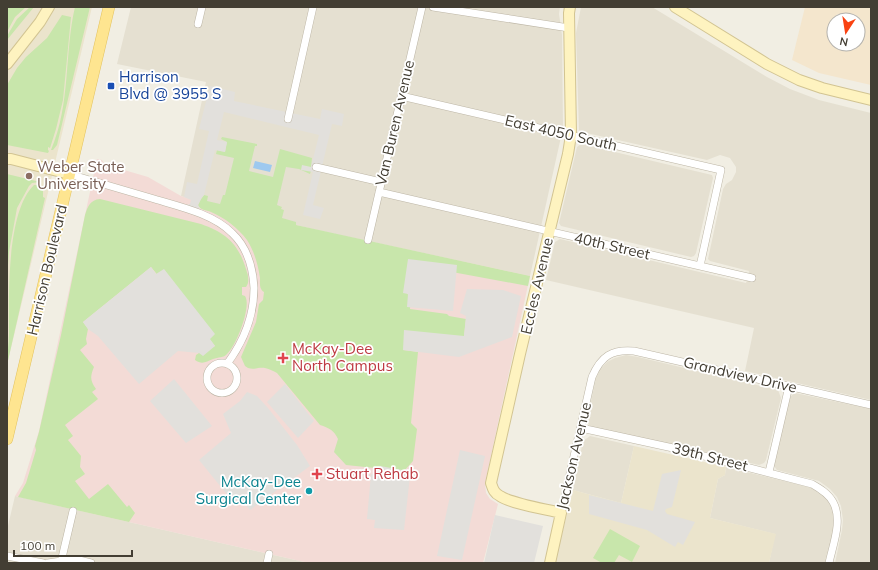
<svg xmlns="http://www.w3.org/2000/svg" width="878" height="570" viewBox="0 0 878 570" font-family="Mulish,sans-serif">
<style>
.residential{fill:#e5e0d1}
.commercial{fill:#f4e6cd;fill-rule:evenodd}
.education{fill:#ebe4cc}
.medical{fill:#f3dbd6}
.green{fill:#c8e6ab}
.parking{fill:#e2e0dc}
.water{fill:#9ec9ef}
.lines{fill:none;stroke-linecap:round;stroke-linejoin:round}
.street-casing{stroke:#bdb6a6;stroke-width:8}
.secondary-casing{stroke:#d2c492;stroke-width:12}
.primary-casing{stroke:#e3c360;stroke-width:12}
.street{stroke:#fff;stroke-width:7}
.secondary{stroke:#fef3c0;stroke-width:10}
.primary{stroke:#fee590;stroke-width:11}
.transit-dot{fill:#1a4fb4;stroke:#fff;stroke-width:1.5}
.education-dot{fill:#8d6e63;stroke:#fff;stroke-width:1.5}
.health-dot{fill:#e0444e;stroke:#fff;stroke-width:1.5}
.culture-dot{fill:#0f9aa8;stroke:#fff;stroke-width:1.5}
.labels{text-anchor:middle;stroke-width:3.5;stroke-linejoin:round;paint-order:stroke}
.transit-label{font-size:15px;fill:#164399;stroke:#fff;text-anchor:start}
.street-label{font-size:15px;fill:#433e33;stroke:#fff}
.education-label{font-size:15px;fill:#785e54;stroke:#fff;text-anchor:start}
.health-label{font-size:15px;fill:#be3a42;stroke:#fff;text-anchor:start}
.culture-label{font-size:15px;fill:#0d838f;stroke:#fff;text-anchor:end}
</style>
<rect width="100%" height="100%" fill="#f1eee3"/>
<path class="residential" d="M131,7H560L559,14L562,35L563,128L530,276L317,230L199,202L181,196L206,82L117,64Z
M581,7H652L767,77L790,89L819,100L871,113V400L745,371L754,328L546,280L555,242L560,239L746,283L749,271L710,261L708,259L723,189L726,184L732,180L736,172V167L730,158L720,155L707,160L582,132L579,130L576,33Z
M581,144L712,175L713,178L696,253L694,256L691,257L561,226L559,223L577,147Z
M626,355L638,357L778,390L781,398L766,460L764,463L759,465L592,427L589,425L587,420L597,373L607,362L615,358Z
M795,393L871,409V563H835L842,530L843,520L841,506L837,497L830,489L819,481L777,470L774,466V463L789,400L791,396Z
M590,436L634,446L621,503L573,490L583,441Z
M726,467L809,487L819,491L829,501L834,514V528L826,563H769L775,534L710,518L718,479L725,475Z
M15,496L309,563H7V530Z"/>
<path class="commercial" d="M805,7H871V85L819,73L792,60ZM834,20H858V44H834Z"/>
<path class="education" d="M7,7H92L7,365Z
M634,446L726,467L725,475L718,479L710,518L776,534L769,563H555L573,490L621,503Z"/>
<path class="medical" d="M97,159L102,160L104,163L107,165L148,177L181,196L199,202L317,230L530,276L485,483L486,493L490,499L498,504L483,563H309L15,496L23,483L39,431Z"/>
<path class="green" d="M8,7H26L15,17L7,32Z
M30,7H34L7,40V36L17,19Z
M75,7H90L57,145L53,150H51C71,104 64,54 75,7Z
M62,15L71,17L63,100L56,129L50,148L48,147V150L49,151L48,153L7,145V85L17,68L26,57L47,38Z
M222,137L257,144V146H255L249,171L273,177L280,149L312,158L311,167L301,169L311,171L310,174L299,169L286,167L277,205L282,207L281,209L284,210L282,218L296,222V225L530,276L528,286L409,264L407,294L411,295L410,309L447,314L449,316L466,319L464,336L403,350L418,352L411,423L417,429L413,461L404,471L346,465L334,452L338,439C334,430 329,428 320,425L277,373C273,371 270,369 265,368C259,367 254,370 248,368L245,366L241,357L256,322L259,304L263,300L264,292C259,289 260,283 260,278C258,264 254,251 247,240C238,228 225,218 211,212C206,210 200,210 198,205L201,199L204,195L208,196L207,201L220,204L223,195H225L234,158L216,154L217,150L225,152L227,142L221,139Z
M7,174L40,182L32,183L29,186L17,208L9,252L7,278Z
M34,185H38L40,186V190H43V197L45,198L7,365C7,355 9,344 9,334C9,297 6,212 34,185Z
M100,199L201,224C226,233 238,243 246,269C248,275 250,282 246,287H242V295L245,296C252,306 236,346 227,354C224,358 218,357 213,359C206,362 202,365 195,360L196,355L199,353L215,346L151,267L83,322L88,329L86,339L87,344L80,350L94,367C90,377 90,380 96,389L92,392L98,399L65,425L73,436L68,440L81,456L80,467L85,474L75,481L89,499L108,484L127,507L129,505L135,513L129,522L18,497L26,483L36,450L35,446L39,432L61,335L85,215C88,206 90,200 100,199Z
M610,529L640,546L632,562L619,555L614,563H602L593,558Z"/>
<path class="parking" d="M210,86L235,92L234,101L320,119L322,109L344,114L342,126L332,124L313,205L324,208L320,219L303,215L313,172L301,170L302,165L311,167L319,135L224,112L217,140L227,142L225,152L215,150L204,195L201,199L198,205L200,209L186,205L190,204L191,200L184,197L187,182L197,184L209,131L199,129Z
M408,259L457,265L453,311L407,307L408,294L403,293Z
M151,267L156,274L164,269L215,334L210,339L215,346L203,356L199,353L178,351L139,384L98,336L88,329L83,322Z
M467,289L503,290L521,296L512,337L459,357L403,350L404,330L464,336L466,316L460,313Z
M174,379L212,426L186,443L150,401Z
M285,384L314,421L298,438L267,402Z
M247,392L257,396L268,408L297,445L310,466L250,510L239,498L234,503L199,460L231,433L223,414L240,401Z
M460,450L485,456L462,560L437,556Z
M380,466L402,470L410,476L404,530L374,528L375,520L367,519L371,474L379,475Z
M681,470L672,507L666,509L665,511L667,514L695,522L683,545L678,542L675,547L647,530L589,514V495L653,511L662,474Z
M495,515L543,526L534,563H484Z"/>
<path class="water" d="M255,161L272,165L270,172L253,168Z"/>
<g class="lines">
<defs>
<path id="street" d="M433,7L569,28
M198,24L202,7
M401,96L721,170L700,266
M288,119L313,7
M316,167L381,182
M69,174C97,182 124,190 151,198C177,206 212,213 232,233C247,247 253,268 254,288C254,316 244,341 227,364
M379,192L752,278
M368,240L422,7
M207 378a15 15 0 1 1 30 0a15 15 0 1 1-30 0Z
M581,428L673,448L812,484C819,488 828,493 833,502C843,520 833,544 829,563
M769,472L789,386
M561,513L592,377C601,356 612,349 634,351L871,405
M7,556L43,563
M61,562L73,511
M48,563L75,559L91,563
M267,563L269,554"/>
<path id="secondary" d="M675,7L767,64L799,80L822,88L871,100
M7,64L40,22L49,7
M7,159H11L69,174
M550,563L561,513C545,509 512,504 500,496C494,493 493,489 491,483L520,354L568,154L571,135L569,13L570,7"/>
<path id="primary" d="M7,439L109,7"/>
</defs>
<use href="#street" class="street-casing"/>
<use href="#secondary" class="secondary-casing"/>
<use href="#primary" class="primary-casing"/>
<use href="#street" class="street"/>
<use href="#secondary" class="secondary"/>
<use href="#primary" class="primary"/>
</g>
<rect class="transit-dot" x="107" y="82" width="8" height="8" rx="2"/>
<circle class="education-dot" cx="29" cy="176" r="4"/>
<g class="health-dot">
<path d="M281 352h4v4h4v4h-4v4h-4v-4h-4v-4h4z"/>
<path d="M315 468h4v4h4v4h-4v4h-4v-4h-4v-4h4z"/>
</g>
<circle class="culture-dot" cx="309" cy="491" r="4"/>
<g class="labels">
<g class="transit-label">
<text x="119" y="82">Harrison<tspan x="119" dy="17">Blvd @ 3955 S</tspan></text>
</g>
<g class="street-label">
<text transform="translate(395 123) rotate(-77)" y="5">Van Buren Avenue</text>
<text transform="translate(561 133) rotate(13)" y="5">East 4050 South</text>
<text transform="translate(612 246) rotate(13)" y="5">40th Street</text>
<text transform="translate(47 270) rotate(-77)" y="5">Harrison Boulevard</text>
<text transform="translate(537 286) rotate(-77)" y="5">Eccles Avenue</text>
<text transform="translate(740 375) rotate(13)" y="5">Grandview Drive</text>
<text transform="translate(574 456) rotate(-77)" y="5">Jackson Avenue</text>
<text transform="translate(710 457) rotate(14)" y="5">39th Street</text>
</g>
<g class="education-label">
<text x="37" y="172">Weber State<tspan x="37" dy="17">University</tspan></text>
</g>
<g class="health-label">
<text x="292" y="354">McKay-Dee<tspan x="292" dy="17">North Campus</tspan></text>
<text x="326" y="479">Stuart Rehab</text>
</g>
<g class="culture-label">
<text x="301" y="487">McKay-Dee<tspan x="301" dy="17">Surgical Center</tspan></text>
</g>
</g>
<rect width="878" height="570" fill="none" stroke="#433e33" stroke-width="16"/>
<g transform="translate(846 32) rotate(192)"><circle r="19" fill="#ffffff" stroke="#b4b2ad"/>
<path d="M0-3L7 15L0 10L-7 15Z" fill="#f94312"/>
<text y="-6" font-size="11" font-weight="bold" text-anchor="middle" fill="#433e33">N</text>
</g>
<path d="M14 550v6h118v-6" fill="none" stroke="#433e33" stroke-width="2"/>
<text x="20" y="550" font-size="12" fill="#433e33" stroke="#ffffff" stroke-width="3" paint-order="stroke">100 m</text>
</svg>
